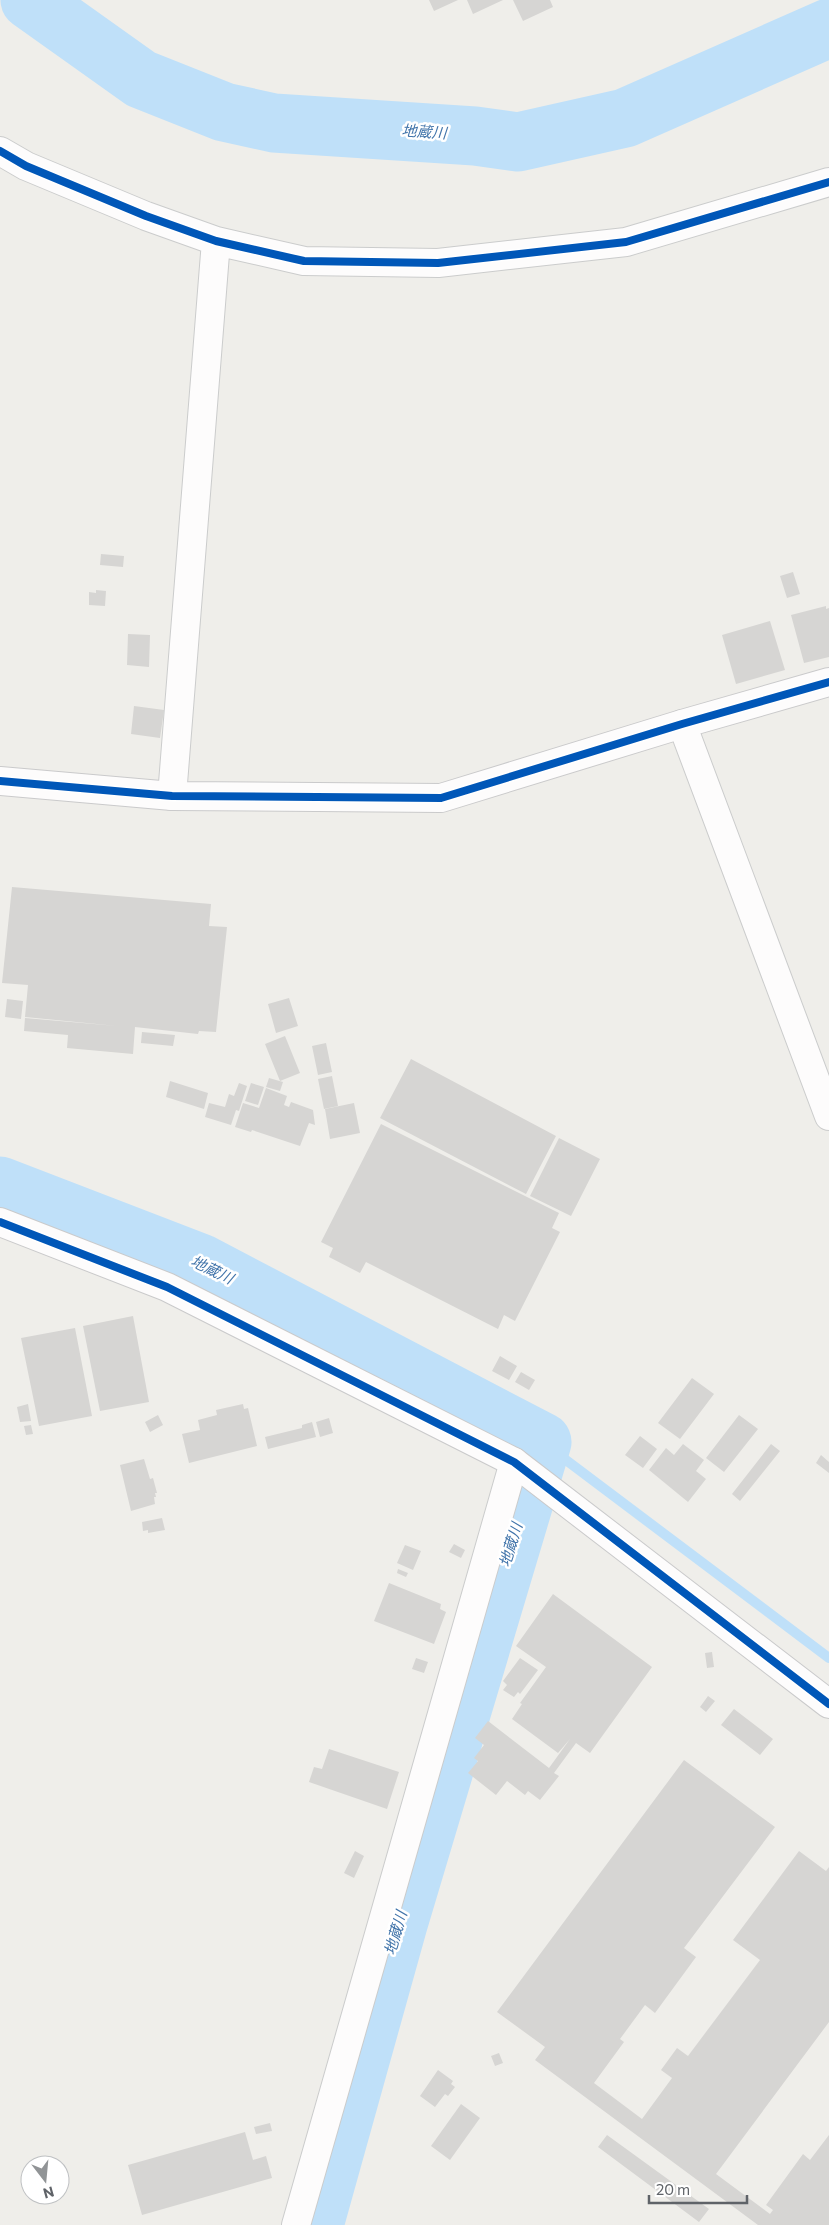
<svg xmlns="http://www.w3.org/2000/svg" width="829" height="2225" viewBox="0 0 829 2225" font-family="Commissioner,'Noto Sans JP',sans-serif">
<style>
.lines{fill:none;stroke-linecap:round;stroke-linejoin:round}
.stream{stroke:#bfe0f9;stroke-width:10}
.river{stroke:#bfe0f9;stroke-width:59}
.building{fill:#d6d5d3}
.street-casing{stroke:#cbcccc;stroke-width:30}
.secondary-casing{stroke:#cacacb;stroke-width:30}
.street{stroke:#fdfcfc;stroke-width:28}
.secondary{stroke:#fdfcfc;stroke-width:28}
.cycleway-casing{stroke:#fff;stroke-width:11}
.cycleway{stroke:#0057b8;stroke-width:8}
.labels{text-anchor:middle;stroke-width:5;stroke-linejoin:round;paint-order:stroke}
.water-label{font-size:15px;font-style:italic;fill:#4174aa;stroke:#fff}
</style>
<rect width="100%" height="100%" fill="#efeeea"/>
<g class="lines">
<path class="stream" d="M542,1442L829,1658"/>
<path class="river" d="M30,0L141,79L224,112L274,123L475,136L518,142L625,118L829,28
M0,1186L200,1263L542,1442L398,1924L314,2225"/>
</g>
<path class="building" d="M429,0H458L434,11Z
M467,0H503L473,14Z
M513,0H550L553,7L523,21Z
M101,554L124,556L123,567L100,565Z
M793,572L800,594L787,598L780,576Z
M96,590L106,591L105,606L89,605V592L96,593Z
M826,606V609L829,608V657L804,663L791,615Z
M770,621L785,670L736,684L722,635Z
M128,634L150,635L149,667L127,665Z
M134,706L164,710L160,738L131,734Z
M12,887L211,904L209,926L227,927L216,1032L199,1031L198,1034L135,1027L133,1054L67,1048L68,1035L24,1031L25,1018L117,1026L25,1017L28,985L2,983Z
M289,998L298,1026L276,1033L268,1004Z
M7,999L23,1001L21,1019L5,1017Z
M142,1032L175,1035L173,1046L141,1043Z
M285,1036L300,1073L280,1081L265,1044Z
M326,1043L332,1072L318,1075L312,1046Z
M411,1059L556,1136L526,1194L380,1118Z
M332,1076L338,1106L324,1109L318,1079Z
M269,1078L283,1082L280,1091L266,1087Z
M170,1081L208,1093L204,1109L166,1097Z
M239,1083L247,1086L239,1111L236,1110L231,1125L205,1117L209,1103L225,1107L229,1094L234,1096Z
M251,1083L264,1087L258,1105L245,1101Z
M266,1088L287,1096L284,1105L289,1107L291,1102L313,1110L315,1125L309,1123L300,1146L252,1130L251,1132L235,1127L243,1103L259,1108Z
M354,1103L360,1133L330,1139L325,1109Z
M381,1124L559,1213L552,1228L560,1232L515,1321L504,1315L498,1329L366,1262L360,1273L329,1257L333,1248L321,1242Z
M559,1138L600,1159L571,1216L530,1196Z
M133,1316L149,1402L100,1411L83,1326Z
M75,1328L92,1416L39,1426L21,1338Z
M500,1356L517,1366L509,1380L492,1371Z
M521,1372L535,1380L529,1390L515,1382Z
M692,1378L714,1394L680,1439L658,1423Z
M28,1404L31,1421L20,1422L17,1407Z
M243,1404L244,1409L248,1408L257,1446L189,1463L182,1434L200,1430L198,1420L217,1415L216,1410Z
M158,1415L163,1425L150,1432L145,1422Z
M739,1415L758,1429L724,1472L706,1458Z
M329,1418L333,1433L320,1437L316,1422Z
M312,1422L316,1437L268,1449L265,1437L302,1428V1425Z
M31,1425L33,1434L26,1435L24,1426Z
M640,1436L657,1449L643,1468L625,1455Z
M683,1444L704,1460L696,1471L706,1479L688,1502L649,1470L666,1448L674,1455Z
M771,1444L780,1451L740,1501L732,1494Z
M821,1455L829,1462V1473L816,1463Z
M144,1459L150,1479L153,1478L157,1493H155L156,1497H154L155,1504L131,1511L120,1465Z
M162,1518L165,1530L148,1533V1530L143,1531L142,1522Z
M454,1544L465,1550L461,1558L449,1552Z
M405,1545L421,1551L413,1570L397,1563Z
M398,1569L408,1573L406,1577L397,1573Z
M389,1583L441,1604L440,1609L446,1612L434,1644L374,1621Z
M553,1594L652,1667L590,1753L576,1743L554,1773L559,1776L540,1800L528,1791L525,1795L507,1781L496,1795L468,1773L478,1761L474,1758L484,1745L475,1738L488,1721L549,1768L570,1739L558,1753L512,1719L522,1704L520,1703L546,1667L516,1646Z
M712,1652L714,1667L707,1668L705,1653Z
M416,1658L428,1662L424,1673L412,1669Z
M520,1658L538,1670L520,1694L518,1692L514,1697L503,1690L507,1685L503,1681Z
M708,1696L715,1701L706,1712L700,1707Z
M734,1709L773,1739L760,1755L721,1725Z
M329,1749L399,1772L387,1809L309,1782L314,1767L322,1769Z
M684,1760L775,1827L684,1948L696,1957L655,2013L645,2005L620,2039L624,2042L594,2083L642,2119L672,2078L661,2070L677,2048L688,2056L760,1960L733,1940L799,1851L826,1871L829,1867V2022L716,2174L770,2214L773,2210L766,2205L803,2154L810,2160L829,2135V2225H758L535,2060L545,2047L497,2012Z
M355,1851L364,1856L354,1878L344,1873Z
M499,2053L503,2063L495,2066L491,2056Z
M438,2070L453,2081L451,2084L455,2087L448,2096L445,2094L435,2107L420,2096Z
M461,2104L480,2118L450,2160L431,2146Z
M270,2123L272,2131L256,2134L254,2127Z
M245,2132L253,2160L266,2156L272,2178L142,2215L128,2165Z
M607,2135L709,2209L699,2222L598,2147Z"/>
<g class="lines">
<defs>
<path id="street" d="M0,151L26,166L146,216L216,241L304,261L438,263L626,242L829,182
M682,724L829,1116
M172,796L216,241
M296,2225L514,1462"/>
<path id="secondary" d="M0,781L172,796L441,798L682,724L829,682
M0,1222L167,1287L514,1462L829,1704"/>
</defs>
<use href="#street" class="street-casing"/>
<use href="#secondary" class="secondary-casing"/>
<use href="#street" class="street"/>
<use href="#secondary" class="secondary"/>
<defs>
<path id="cycleway" d="M0,151L26,166L146,216L216,241L304,261L438,263L626,242L829,182
M0,781L172,796L441,798L682,724L829,682
M0,1222L167,1287L514,1462L829,1704"/>
</defs>
<use href="#cycleway" class="cycleway-casing"/>
<use href="#cycleway" class="cycleway"/>
</g>
<g class="labels">
<g class="water-label">
<text transform="translate(424 132) rotate(4)" y="5">地蔵川</text>
<text transform="translate(212 1270) rotate(26)" y="5">地蔵川</text>
<text transform="translate(511 1545) rotate(-73)" y="5">地蔵川</text>
<text transform="translate(396 1933) rotate(-74)" y="5">地蔵川</text>
</g>
</g>
<g transform="translate(45 2180) rotate(164)"><circle r="24" fill="#ffffff" stroke="#bfc1c3"/>
<path d="M0-4L9 19L0 12L-9 19Z" fill="#919496"/>
<text y="-8" font-size="14" font-weight="bold" text-anchor="middle" fill="#5f6368">N</text>
</g>
<path d="M649 2195v8h98v-8" fill="none" stroke="#5f6368" stroke-width="2.5"/>
<text x="656" y="2195" font-size="15" fill="#5f6368" stroke="#ffffff" stroke-width="4" paint-order="stroke">20 m</text>
</svg>
